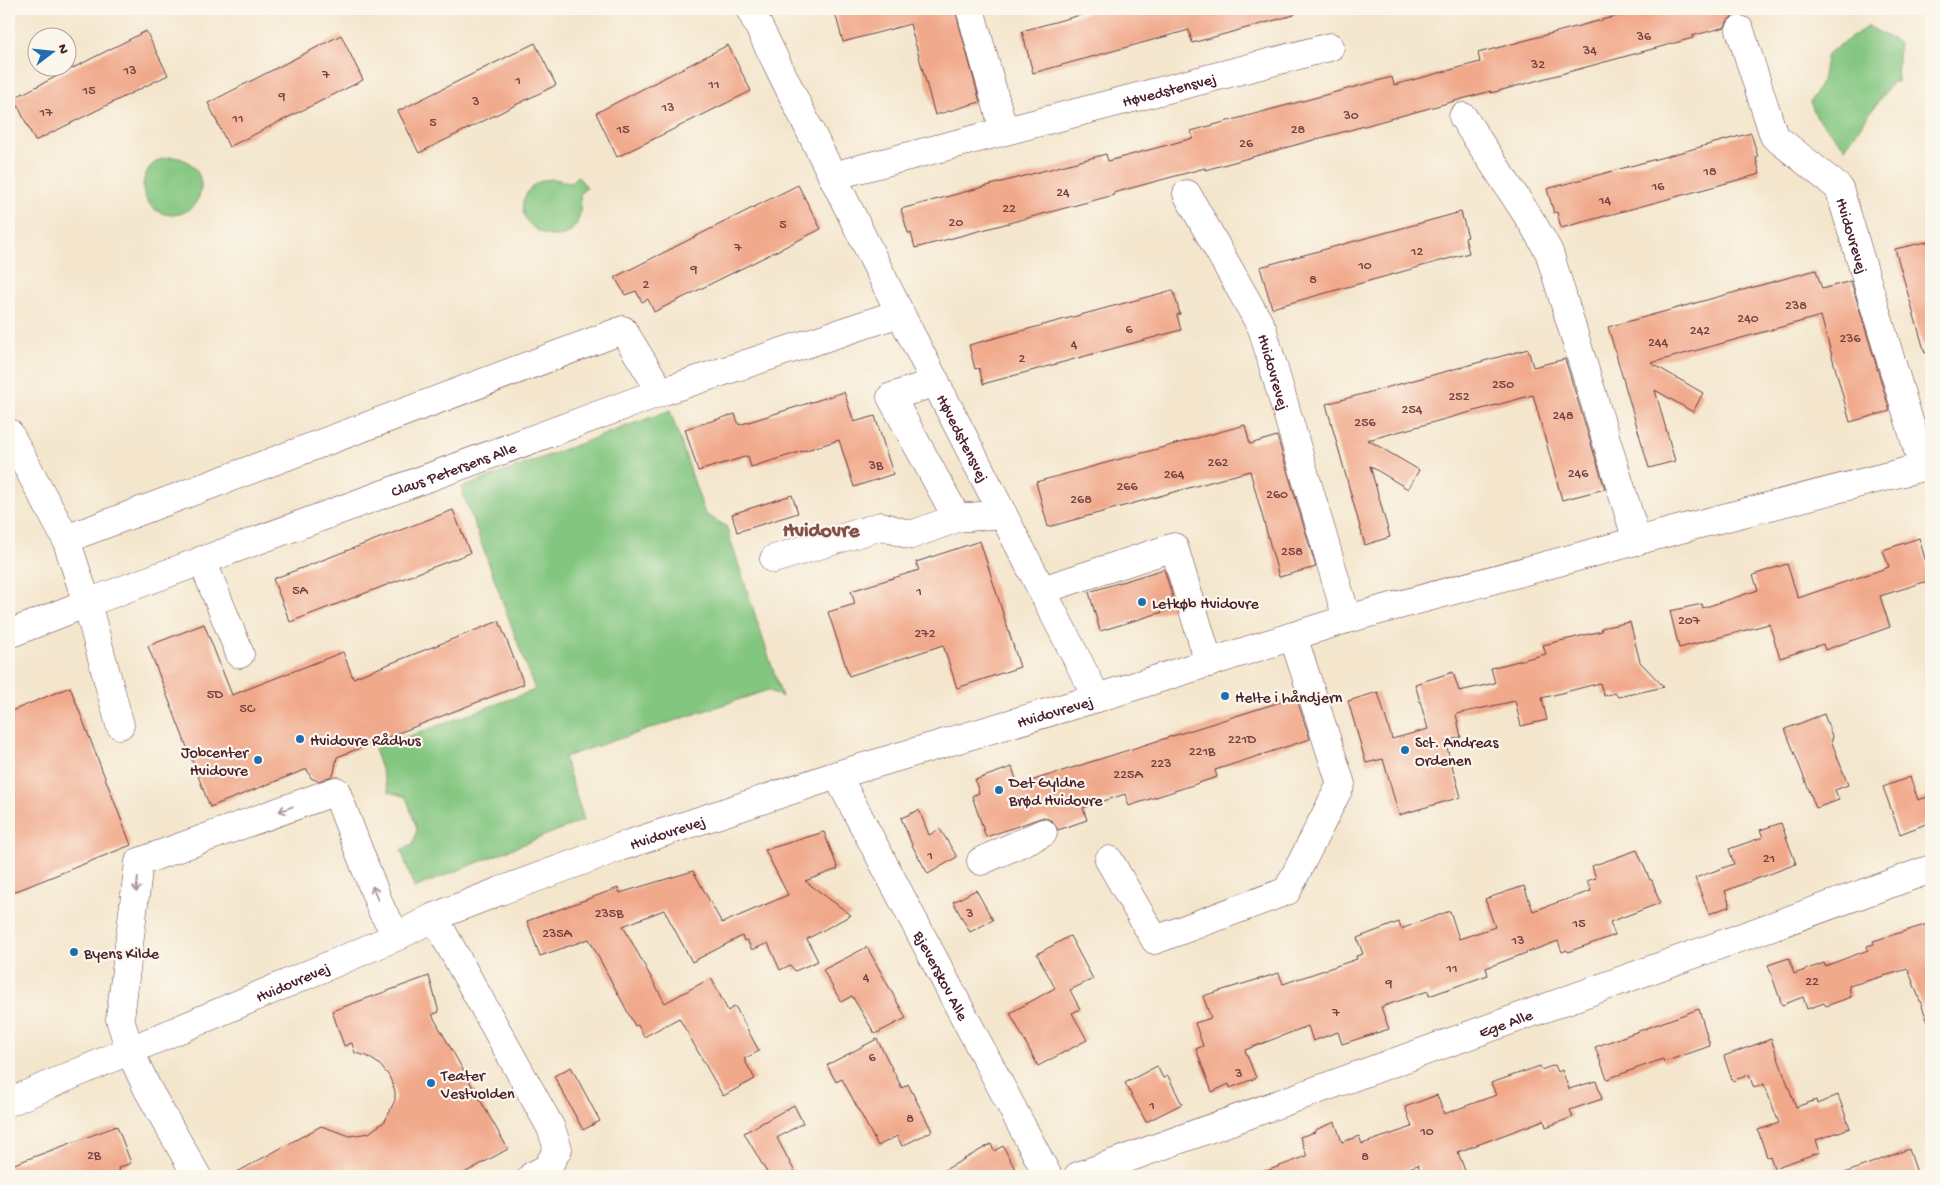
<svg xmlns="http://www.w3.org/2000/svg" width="1940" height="1185" viewBox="0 0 1940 1185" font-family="'Gochi Hand',sans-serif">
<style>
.green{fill:#83c680;stroke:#667256}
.building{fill:#f1a98b}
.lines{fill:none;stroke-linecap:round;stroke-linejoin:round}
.minor-casing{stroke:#643d43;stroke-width:29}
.minor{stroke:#fff;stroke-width:28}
.oneway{stroke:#ae9aa0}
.poi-dot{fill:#1f6fb2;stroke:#fbf7ec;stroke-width:2}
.labels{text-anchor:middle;stroke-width:4.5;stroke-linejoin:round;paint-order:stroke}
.number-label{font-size:14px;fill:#744243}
.street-label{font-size:16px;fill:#4a1f2b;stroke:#fbf7ec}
.poi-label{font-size:16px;fill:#4a1f2b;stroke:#fbf7ec;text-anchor:start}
.district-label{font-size:21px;font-weight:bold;fill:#844f4d;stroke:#fbf7ec}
</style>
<rect width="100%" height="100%" fill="#fbf7ec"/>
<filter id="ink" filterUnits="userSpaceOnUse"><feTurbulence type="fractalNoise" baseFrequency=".02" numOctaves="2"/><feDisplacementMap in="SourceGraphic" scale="10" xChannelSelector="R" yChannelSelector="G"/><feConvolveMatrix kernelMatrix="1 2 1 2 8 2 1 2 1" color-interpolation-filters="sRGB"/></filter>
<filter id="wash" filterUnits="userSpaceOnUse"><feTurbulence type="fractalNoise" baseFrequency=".0096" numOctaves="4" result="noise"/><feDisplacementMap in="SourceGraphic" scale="20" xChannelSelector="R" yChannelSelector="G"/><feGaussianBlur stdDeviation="1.12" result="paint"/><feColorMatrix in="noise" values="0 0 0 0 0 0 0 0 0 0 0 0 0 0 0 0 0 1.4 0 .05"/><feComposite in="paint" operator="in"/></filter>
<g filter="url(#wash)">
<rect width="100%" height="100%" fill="#f4e6cd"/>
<path class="green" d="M1868,26L1899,43L1897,82H1892L1845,148L1816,116L1810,102L1822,81L1827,54Z
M143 186a29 29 0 1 1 58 0a29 29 0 1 1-58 0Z
M577,176L587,187L580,194C589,272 491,225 533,186C544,177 557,178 570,183Z
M670,410L705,514L726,526L782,697L768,690L564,757L584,820L414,888L401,849L413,845L417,829L406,797L389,792L374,749L535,690L461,488Z"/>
<g id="blocks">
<path class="building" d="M834,9H955L980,102L935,115L910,24L843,42Z
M1102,9H1294V15L1192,43L1189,30L1033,73L1022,31Z
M1643,9H1730L1732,17L1728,20L1725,27L1692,36L1693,38L1491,93V91L1205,170V168L1113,193L1114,195L915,248L911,233H908L901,209L1106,154L1108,161L1193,138L1191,131L1392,77L1394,85L1480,62L1478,53Z
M146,31L168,75L35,141L14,98Z
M341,35L363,80L229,147L208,103Z
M535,43L556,85L419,153L398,111Z
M728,45L751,91L617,157L596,113Z
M1751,133L1758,157L1756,158L1760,174L1561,228L1557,212L1554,213L1547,189Z
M798,185L821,229L654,312L648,299L642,302L636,291L625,295L615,277Z
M1461,212L1468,237L1465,238L1469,253L1272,308L1260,267Z
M1931,241V352L1925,353L1895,249Z
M1816,270L1822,289L1851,281L1890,411L1850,422L1821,316L1651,363L1703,393L1693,412L1655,390L1675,461L1649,468L1608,327Z
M1173,290L1180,314L1177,315L1181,330L983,384L979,368L975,369L969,345Z
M1528,349L1533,367L1565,359L1605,489L1562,500L1533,395L1368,440L1419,470L1408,489L1370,466L1390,537L1365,545L1326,404Z
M844,392L854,422L875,416L893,474L854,487L839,440L751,467L748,456L698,471L685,429L735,414L739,425Z
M1245,425L1250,444L1277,436L1316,567L1279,577L1250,471L1048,527L1036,482Z
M792,495L798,513L737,532L732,514Z
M453,510L470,553L290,622L273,579Z
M1919,538L1931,580L1880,596L1890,627L1825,650L1823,644L1780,658L1769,624L1679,648L1670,611L1702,604L1703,608L1758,590L1753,575L1787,564L1798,598L1889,567L1883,550Z
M980,541L1020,667L957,688L943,645L849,676L828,612L855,604L851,591L919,570L916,562Z
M1164,569L1176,608L1100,631L1089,592Z
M499,621L524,684L337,757L334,773L332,776L318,781L311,778L307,769L210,807L148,646L204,624L232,695L343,652L353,678Z
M1630,622L1640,662L1664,687L1618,697L1615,693L1604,696L1600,683L1542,698L1547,720L1521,726L1515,701L1456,714L1461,737L1445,741L1461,797L1399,815L1383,759L1366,763L1348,701L1378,692L1392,739L1428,729L1415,684L1453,672L1459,691L1495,683L1491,668L1546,654L1543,645L1602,631L1601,628Z
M70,687L131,845L9,894V712Z
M1296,697L1310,739L1215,770L1217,777L1129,806L1125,794L1083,808L1087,820L1058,830L1052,821L1044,817L986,837L972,796L979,793L975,780L1012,767L1018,785Z
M1824,714L1833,739L1831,740L1848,785L1835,790L1839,800L1816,808L1785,729Z
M1910,777L1918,800L1931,796V822L1900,834L1883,787Z
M919,810L929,835L940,829L957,857L928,874L912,845L901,818Z
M1781,823L1796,864L1725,891L1730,906L1709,914L1695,878L1734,864L1729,849L1763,837L1760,830Z
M824,832L838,869L805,881L851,915L807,939L818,961L795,971L790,965L780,970L768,943L752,950L747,940L744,941L742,936L692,962L664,910L623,926L665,1003L711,978L728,1011L735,1006L759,1051L744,1059L755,1079L723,1096L679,1018L644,1037L638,1025L635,1026L589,939L540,956L527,921L618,888L620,893L693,871L722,923L788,895L765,850Z
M1637,850L1650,880H1652L1660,903L1610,922L1615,935L1568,952L1567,950L1562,952L1558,941L1486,968L1488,975L1429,996L1428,991L1381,1007L1389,1029L1342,1044L1338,1032L1313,1041L1308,1026L1245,1050L1256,1078L1230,1088L1229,1084L1212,1092L1196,1049L1203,1046L1195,1023L1211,1018L1203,996L1279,973L1283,984L1357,959L1356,956L1363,954L1357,938L1399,922L1401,929L1450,911L1459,939L1495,927L1485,899L1524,886L1533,911L1591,891L1587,881L1596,878L1592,866Z
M976,890L993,920L970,932L953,902Z
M1931,923V1025H1929L1908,969L1849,986L1851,997L1826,1006L1824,1003L1807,1009L1803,997L1782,1005L1768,965L1789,958L1794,974L1824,963L1825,966L1868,950L1867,946L1874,944L1873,941Z
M1070,936L1093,979L1070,990L1080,1009L1072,1013L1087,1040L1038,1066L1010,1013L1055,988L1037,954Z
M867,947L906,1018L875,1034L852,996L841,1002L823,970Z
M429,976L439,1012L432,1015L508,1149L459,1176H230L321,1126L350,1136L369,1133L385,1121L395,1100V1091L389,1076L379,1064L367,1056L355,1053L352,1043L344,1046L332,1011Z
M1699,1009L1710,1046L1664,1062L1663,1059L1607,1079L1595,1047Z
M877,1039L902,1088L908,1084L932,1131L902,1146L897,1136L878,1146L842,1079L836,1082L827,1065Z
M1771,1039L1796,1107L1816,1100L1817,1104L1838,1095L1850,1128L1816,1140L1820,1152L1774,1168L1770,1156L1767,1157L1758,1130L1779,1123L1764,1084L1754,1088L1749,1075L1732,1081L1724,1056Z
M1555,1065L1558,1072L1562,1070L1569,1089L1596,1081L1602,1099L1570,1110L1573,1117L1546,1127L1544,1120L1458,1152L1467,1176H1422L1418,1165L1386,1176H1258V1174L1307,1156L1300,1137L1315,1132V1130L1335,1122L1342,1142L1359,1136L1362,1144L1412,1127L1405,1107L1437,1095L1444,1114L1496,1095L1491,1083L1540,1066L1541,1070Z
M1157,1066L1163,1078L1168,1076L1182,1104L1146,1122L1125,1083Z
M571,1067L600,1121L583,1130L554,1076Z
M794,1105L803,1123L777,1138L797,1176H769L744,1133Z
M117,1126L131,1163L118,1168L121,1176H9V1166Z
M991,1144L994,1151L1003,1146L1015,1169L1002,1176H934Z
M1909,1149L1918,1176H1842V1174Z"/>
</g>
</g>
<g filter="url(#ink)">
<use href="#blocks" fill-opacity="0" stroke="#643d43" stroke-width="1"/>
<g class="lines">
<defs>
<g id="minor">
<path id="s1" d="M750,9L900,313L1097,698"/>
<path d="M970,9L1004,131"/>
<path id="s2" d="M1740,30L1774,136L1839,188L1923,467"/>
<path d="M1463,117L1533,224L1549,252L1637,541"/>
<path id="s3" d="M832,176L1330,47"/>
<path id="s4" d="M1187,194L1262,328L1347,619"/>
<path d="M936,382L891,397L957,518"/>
<path d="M9,433L66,539L623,330L661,392"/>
<path d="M66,539L87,603L120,725"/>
<path d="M774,559L881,526L911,535L957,518L1003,514"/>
<path d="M202,560L240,654"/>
<path d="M1042,590L1174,547L1209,663"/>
<path id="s5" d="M9,634L87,603L661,392L900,313"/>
<path id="s6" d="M837,775L1048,1176"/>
<path d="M1109,860L1155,940L1287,891L1341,784L1293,636"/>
<path d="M981,861L1043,833"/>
<path d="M434,917L551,1128L558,1149L547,1168L532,1176"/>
<path id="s7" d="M9,1102L398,936L434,917L500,891L620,847L837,775L1097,698L1347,619L1692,526L1931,465"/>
<path d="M197,1176L147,1088L130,1051L120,1019L139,862L336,791L382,911L398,936"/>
<path id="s8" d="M1078,1176L1931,869"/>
</g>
</defs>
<use href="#minor" class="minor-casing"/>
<use href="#minor" class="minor"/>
</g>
<defs><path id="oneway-shaft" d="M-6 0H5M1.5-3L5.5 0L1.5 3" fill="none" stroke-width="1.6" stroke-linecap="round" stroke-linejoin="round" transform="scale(1.25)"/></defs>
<g class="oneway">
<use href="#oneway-shaft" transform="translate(286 809) rotate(160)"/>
<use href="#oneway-shaft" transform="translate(137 885) rotate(97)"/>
<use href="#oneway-shaft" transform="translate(375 893) rotate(-111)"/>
</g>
</g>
<g class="poi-dot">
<circle cx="1142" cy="602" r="5"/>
<circle cx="1225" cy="696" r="5"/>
<circle cx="300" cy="739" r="5"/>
<circle cx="1405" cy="750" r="5"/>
<circle cx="258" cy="760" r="5"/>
<circle cx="999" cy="790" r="5"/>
<circle cx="74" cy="952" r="5"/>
<circle cx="431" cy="1083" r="5"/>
</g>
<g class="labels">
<g class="number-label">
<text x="1644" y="40">36</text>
<text x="1590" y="54">34</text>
<text x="1538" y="68">32</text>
<text x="130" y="74">13</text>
<text x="326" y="78">7</text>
<text x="518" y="84">1</text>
<text x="714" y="88">11</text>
<text x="89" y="94">15</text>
<text x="282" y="100">9</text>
<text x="476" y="105">3</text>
<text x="668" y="111">13</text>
<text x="46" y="116">17</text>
<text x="1351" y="119">30</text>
<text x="238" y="122">11</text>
<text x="433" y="126">5</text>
<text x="623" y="133">15</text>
<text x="1298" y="133">28</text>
<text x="1246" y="147">26</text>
<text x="1710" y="175">18</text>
<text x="1658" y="190">16</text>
<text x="1063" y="196">24</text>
<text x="1605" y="204">14</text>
<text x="1009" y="212">22</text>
<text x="956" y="226">20</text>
<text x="783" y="228">5</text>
<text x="738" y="251">7</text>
<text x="1417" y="255">12</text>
<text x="1365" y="269">10</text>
<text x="694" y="273">9</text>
<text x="1313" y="283">8</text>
<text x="646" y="288">2</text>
<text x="1796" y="309">238</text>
<text x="1748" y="322">240</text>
<text x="1129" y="333">6</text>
<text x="1700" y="334">242</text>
<text x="1850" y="342">236</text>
<text x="1658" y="346">244</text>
<text x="1074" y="348">4</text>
<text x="1022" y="362">2</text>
<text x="1503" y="388">250</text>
<text x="1459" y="400">252</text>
<text x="1412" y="413">254</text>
<text x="1563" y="419">248</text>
<text x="1365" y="426">256</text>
<text x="1218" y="466">262</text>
<text x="876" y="469">3B</text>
<text x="1578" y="477">246</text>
<text x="1174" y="478">264</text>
<text x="1127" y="490">266</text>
<text x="1277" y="498">260</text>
<text x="1081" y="503">268</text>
<text x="1292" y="555">258</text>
<text x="300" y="594">5A</text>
<text x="919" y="595">1</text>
<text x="1689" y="624">207</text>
<text x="925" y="637">272</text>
<text x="215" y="698">5D</text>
<text x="247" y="712">5C</text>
<text x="1242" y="743">221D</text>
<text x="1202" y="755">221B</text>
<text x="1161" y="767">223</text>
<text x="1128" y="778">225A</text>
<text x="930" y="859">1</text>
<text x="1769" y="862">21</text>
<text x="609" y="917">235B</text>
<text x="970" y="917">3</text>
<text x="1579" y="927">15</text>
<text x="557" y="937">235A</text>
<text x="1518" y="944">13</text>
<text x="1452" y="972">11</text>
<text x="866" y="981">4</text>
<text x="1812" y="985">22</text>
<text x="1389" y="987">9</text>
<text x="1336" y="1016">7</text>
<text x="872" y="1061">6</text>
<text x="1239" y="1077">3</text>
<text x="1152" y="1109">1</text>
<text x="910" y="1122">8</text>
<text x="1427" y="1135">10</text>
<text x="94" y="1159">2B</text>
<text x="1365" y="1160">8</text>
</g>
<g class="street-label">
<text dy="6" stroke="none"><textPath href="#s3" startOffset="348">Høvedstensvej</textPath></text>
<text dy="6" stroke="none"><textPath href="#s2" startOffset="244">Hvidovrevej</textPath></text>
<text dy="6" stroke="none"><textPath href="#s4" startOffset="199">Hvidovrevej</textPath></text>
<text dy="6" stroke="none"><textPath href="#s1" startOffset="479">Høvedstensvej</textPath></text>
<text dy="6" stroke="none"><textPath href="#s5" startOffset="474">Claus Petersens Alle</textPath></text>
<text dy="6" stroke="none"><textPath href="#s7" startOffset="1118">Hvidovrevej</textPath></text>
<text dy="6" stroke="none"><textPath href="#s7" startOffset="712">Hvidovrevej</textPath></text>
<text dy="6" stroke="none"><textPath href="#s6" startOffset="226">Bjeverskov Alle</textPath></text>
<text dy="6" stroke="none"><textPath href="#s7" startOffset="308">Hvidovrevej</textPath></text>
<text dy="6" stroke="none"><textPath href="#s8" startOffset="454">Ege Alle</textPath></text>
</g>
<g class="poi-label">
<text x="1152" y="608">Letkøb Hvidovre</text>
<text x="1235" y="702">Helte i håndjern</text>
<text x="310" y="745">Hvidovre Rådhus</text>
<text x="1415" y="747">Sct. Andreas<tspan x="1415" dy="18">Ordenen</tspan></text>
<text x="248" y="757" text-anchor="end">Jobcenter<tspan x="248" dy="18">Hvidovre</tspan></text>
<text x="1009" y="787">Det Gyldne<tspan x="1009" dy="18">Brød Hvidovre</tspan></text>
<text x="84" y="958">Byens Kilde</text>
<text x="441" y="1080">Teater<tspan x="441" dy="18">Vestvolden</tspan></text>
</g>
<g class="district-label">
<text x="821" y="536">Hvidovre</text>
</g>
</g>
<rect width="1940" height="1185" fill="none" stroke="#fbf7ec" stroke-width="30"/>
<g transform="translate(52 52) rotate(74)"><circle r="24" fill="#fbf7ec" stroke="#b4a19f"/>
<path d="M0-4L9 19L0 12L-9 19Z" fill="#1f6fb2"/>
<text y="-8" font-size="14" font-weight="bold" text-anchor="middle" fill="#4a1f2b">N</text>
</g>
</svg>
